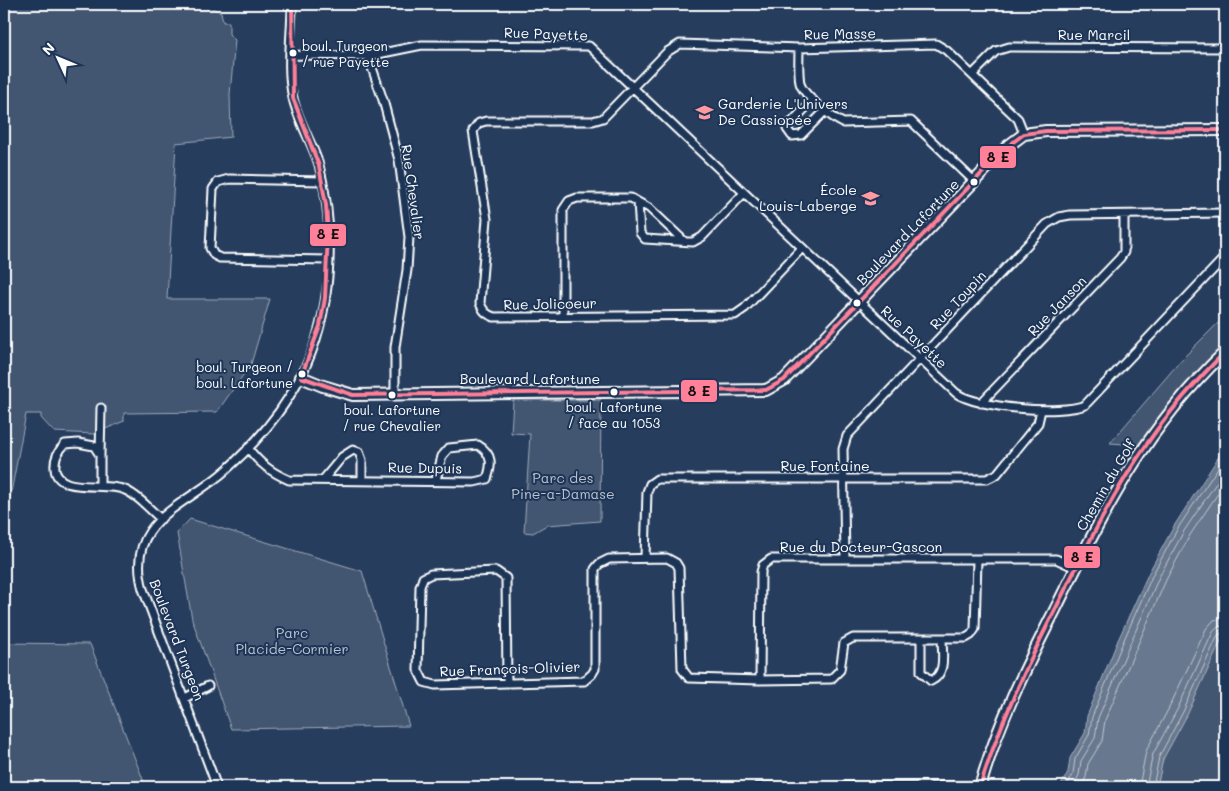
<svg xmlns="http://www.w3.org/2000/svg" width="1229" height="791" viewBox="0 0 1229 791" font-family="Mali,sans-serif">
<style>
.green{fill:#425672;stroke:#a0aab8}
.water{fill:#67788e;stroke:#a4aebb}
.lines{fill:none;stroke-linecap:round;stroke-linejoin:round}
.shore{stroke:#c2c9d2;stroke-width:1}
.street-casing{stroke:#fff;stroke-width:11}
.secondary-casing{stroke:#fff;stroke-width:14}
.street{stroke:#1d3557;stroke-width:7}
.secondary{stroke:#1d3557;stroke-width:10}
.bus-1-casing{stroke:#1d3557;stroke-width:8}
.bus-1{stroke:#ff8098;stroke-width:4}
.bus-dot{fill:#fff;stroke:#1d3557;stroke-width:2}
.labels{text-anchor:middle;stroke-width:4;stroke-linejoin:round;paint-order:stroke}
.bus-label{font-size:13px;fill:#fff;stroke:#1d3557}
.street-label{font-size:14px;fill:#fff;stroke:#1d3557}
.poi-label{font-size:14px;fill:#fff;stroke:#1d3557;text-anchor:start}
.park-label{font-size:14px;fill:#bdc4ce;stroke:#1d3557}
.line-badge{stroke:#1d3557;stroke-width:2}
.pale-badge-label{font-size:14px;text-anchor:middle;font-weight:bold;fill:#111}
</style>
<rect width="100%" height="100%" fill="#263d5e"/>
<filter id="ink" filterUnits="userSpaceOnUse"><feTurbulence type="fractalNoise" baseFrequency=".02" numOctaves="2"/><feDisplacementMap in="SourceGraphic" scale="10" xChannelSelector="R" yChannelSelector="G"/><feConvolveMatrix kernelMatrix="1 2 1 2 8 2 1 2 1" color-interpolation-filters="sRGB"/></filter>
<g filter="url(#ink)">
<path class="green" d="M4,4L205,5L221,12L223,22H229V34L235,40L230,94L231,137L176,143L167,299H270L251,364L217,412L124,413V421L94,434L54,432L41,418V414H26L4,530Z
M1056,4H1120V6H1056Z
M1225,316V344L1171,401L1138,445L1110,443L1182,359Z
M513,400H601L600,521L547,525L533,533L524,532L530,434L511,433Z
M190,519L362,571L409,726L231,729L192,619L177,533Z
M1225,632V787H1157L1163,759L1187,715Z
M4,643L90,644L146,787H4Z"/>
<path class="water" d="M1225,447V632L1187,715L1163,759L1157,787H1060L1068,772L1070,758L1085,733L1087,716L1118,640L1149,572L1174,526Z"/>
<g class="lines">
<path class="shore" d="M1066,787L1073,774L1075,759L1089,735L1092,717L1123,642L1153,574L1178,528L1225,457
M1073,787L1079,775L1081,761L1095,738L1098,718L1159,577L1184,531L1225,470
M1081,787L1086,777L1088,764L1102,741L1105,720L1166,580L1190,535L1225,483
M1139,787L1146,751L1170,706L1206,629L1214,620L1225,618
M1146,787L1153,754L1177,710L1213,632L1218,627L1225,625
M1153,787L1159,757L1183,712L1218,635L1225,632"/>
<defs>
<path id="street" d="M799,48C799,59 798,72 800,83C803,95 832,118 843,123L911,121L975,182
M291,55L368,56L422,45L589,46L956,393C976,408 1061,415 1085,405L1225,257
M368,56L383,100L399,160L409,237L407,270L395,347V394
M973,74L996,51L1009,47L1225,48
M813,100L789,125L787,129L792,136L801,135L825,111
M322,181L229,179L218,182L213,189L210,248L214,255L220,258L328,260
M638,202L649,208L684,241
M802,248L745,308L735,315L494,317C486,314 483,311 480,303L487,219L473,131L479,123L486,121H593L603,118L667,52L680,44L799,48L936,44L946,50L1018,119L1024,134
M563,316V210L569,201L577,198H631L638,202L640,233L645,239L693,242L702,237L744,193
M981,403L1120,258L1124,252V216
M248,448C260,464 271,472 289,480L474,482L487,479C492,465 493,454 478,445L449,448L442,456L436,480
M100,455L101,408
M323,480L342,457L353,450L359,452L362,460V480
M100,484V455L94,446L78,443L65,444C58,451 54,458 55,468C56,495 106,481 125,490C138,495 150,510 161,519
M845,557L843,449L847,436L1047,224L1059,217L1070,215L1225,213
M645,558L647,492L650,484L657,479H987L997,474L1038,423L1041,410
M921,638V672L931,681C947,674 942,653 942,638
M760,680L761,572L763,565L771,559H1056L1076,568
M507,683L506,578L496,571L431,574L423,578L420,587L418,670L424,682L435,685L584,681L592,674L595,669V569L599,564L609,559L667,558L676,563L679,568L682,669L689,678L760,680L831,679L840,670L844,643L853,638H966L971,635L975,629L977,560
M185,698L208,686
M217,787L143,589C124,520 185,507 226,470C255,444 283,411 301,376C333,314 336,232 319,165C312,142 298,121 293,98C286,68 292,34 292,4
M757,787L980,786"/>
<path id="secondary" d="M301,377L323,386L353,395L766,390L784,380L1008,146L1024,134L1046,131L1225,130
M980,787C997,725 1026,667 1055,610C1104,511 1144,429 1225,352"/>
</defs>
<use href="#street" class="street-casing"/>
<use href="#secondary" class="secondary-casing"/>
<use href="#street" class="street"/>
<use href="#secondary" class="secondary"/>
<defs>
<path id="bus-1" d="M292,4L293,98L319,166L326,205L328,234L325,298L320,326L301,377L353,395L766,390L784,380L1008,146L1024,134L1046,131L1225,130
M980,787C999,725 1026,667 1055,610C1084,552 1112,494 1149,441C1171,409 1197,380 1225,352"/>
</defs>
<use href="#bus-1" class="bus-1-casing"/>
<use href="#bus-1" class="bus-1"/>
</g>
</g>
<defs>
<symbol id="school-bare" viewBox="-9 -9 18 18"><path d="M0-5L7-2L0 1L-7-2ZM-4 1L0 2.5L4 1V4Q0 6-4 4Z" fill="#ff9aa2" stroke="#1d3557" stroke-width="2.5" paint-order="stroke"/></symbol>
</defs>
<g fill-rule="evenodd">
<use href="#school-bare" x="692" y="100" width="25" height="25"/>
<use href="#school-bare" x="858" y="186" width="25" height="25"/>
</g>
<g class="bus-dot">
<circle cx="293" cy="53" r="4.5"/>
<circle cx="974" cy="182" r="4.5"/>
<circle cx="857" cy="303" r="4.5"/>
<circle cx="302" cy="374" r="4.5"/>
<circle cx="614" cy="392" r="4.5"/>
<circle cx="392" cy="395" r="4.5"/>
</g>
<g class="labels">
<g class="bus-label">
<text x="302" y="51" text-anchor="start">boul. Turgeon<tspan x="302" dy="16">/ rue Payette</tspan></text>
<text x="293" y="372" text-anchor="end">boul. Turgeon /<tspan x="293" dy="16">boul. Lafortune</tspan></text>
<text x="614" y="412">boul. Lafortune<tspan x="614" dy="16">/ face au 1053</tspan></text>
<text x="392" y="415">boul. Lafortune<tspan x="392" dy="16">/ rue Chevalier</tspan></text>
</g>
<g class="street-label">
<text transform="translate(546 34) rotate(2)" y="5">Rue Payette</text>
<text transform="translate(840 34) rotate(-1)" y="5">Rue Masse</text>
<text x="1094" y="40">Rue Marcil</text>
<text transform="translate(413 192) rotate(82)" y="5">Rue Chevalier</text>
<text transform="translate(908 232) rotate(-46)" y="5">Boulevard Lafortune</text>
<text transform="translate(958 300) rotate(-47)" y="5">Rue Toupin</text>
<text transform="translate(550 304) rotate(-1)" y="5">Rue Jolicoeur</text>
<text transform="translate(1057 306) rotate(-46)" y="5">Rue Janson</text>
<text transform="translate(914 337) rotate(43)" y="5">Rue Payette</text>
<text x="530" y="384">Boulevard Lafortune</text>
<text x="825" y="471">Rue Fontaine</text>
<text transform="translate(425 468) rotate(1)" y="5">Rue Dupuis</text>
<text transform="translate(1106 485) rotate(-60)" y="5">Chemin du Golf</text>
<text x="861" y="552">Rue du Docteur-Gascon</text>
<text transform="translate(177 640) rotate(69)" y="5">Boulevard Turgeon</text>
<text transform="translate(510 669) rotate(-2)" y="5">Rue François-Olivier</text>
</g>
<g class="poi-label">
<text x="718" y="109">Garderie L'Univers<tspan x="718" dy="16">De Cassiopée</tspan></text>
<text x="857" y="195" text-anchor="end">École<tspan x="857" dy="16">Louis-Laberge</tspan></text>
</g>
<g class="park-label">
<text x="563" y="483">Parc des<tspan x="563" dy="16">Pine-a-Damase</tspan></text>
<text x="292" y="638">Parc<tspan x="292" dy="16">Placide-Cormier</tspan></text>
</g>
</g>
<g class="line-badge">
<rect x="979" y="145" width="38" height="24" rx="5" fill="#ff8098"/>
<rect x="309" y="223" width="38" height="24" rx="5" fill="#ff8098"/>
<rect x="680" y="379" width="38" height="24" rx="5" fill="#ff8098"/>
<rect x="1063" y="545" width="38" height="24" rx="5" fill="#ff8098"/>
</g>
<g class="pale-badge-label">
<text x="998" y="162">8 E</text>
<text x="328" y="239">8 E</text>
<text x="699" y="396">8 E</text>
<text x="1082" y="562">8 E</text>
</g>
<rect width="1229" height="791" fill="none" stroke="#1d3557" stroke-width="20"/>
<rect x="10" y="10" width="1209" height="771" fill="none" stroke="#fff" stroke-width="2" filter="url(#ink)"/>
<g transform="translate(58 58) rotate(314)" stroke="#1d3557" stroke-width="4" paint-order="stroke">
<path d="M0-4L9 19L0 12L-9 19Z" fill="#ffffff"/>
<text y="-8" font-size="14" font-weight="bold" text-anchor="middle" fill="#ffffff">N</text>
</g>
</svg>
